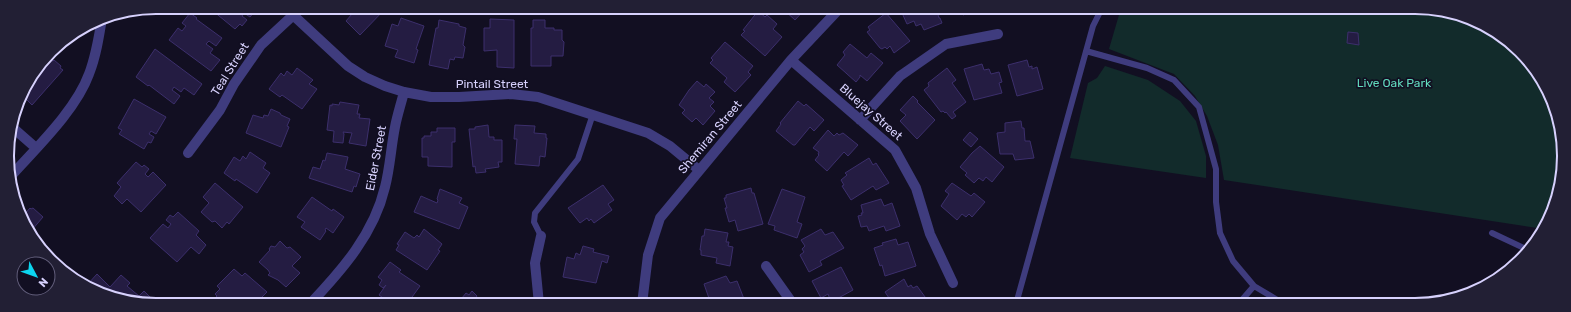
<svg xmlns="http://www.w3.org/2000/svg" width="1571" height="312" viewBox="0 0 1571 312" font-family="Rubik,sans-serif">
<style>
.green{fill:#122b2b}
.building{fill:#241c42;stroke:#3c2f6c}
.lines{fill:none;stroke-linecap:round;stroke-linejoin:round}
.lane{stroke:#3f3c7e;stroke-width:6}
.street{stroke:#3f3c7e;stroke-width:10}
.labels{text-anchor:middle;stroke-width:3.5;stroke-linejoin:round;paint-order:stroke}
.street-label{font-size:12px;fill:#d7d1fd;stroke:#120f22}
.park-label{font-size:12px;fill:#61d9bd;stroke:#120f22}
.rim{fill:none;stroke:#d7d1fd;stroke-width:2}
</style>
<rect width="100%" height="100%" fill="#120f22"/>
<path class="green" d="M1121,8H1434L1489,27L1533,65L1559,117L1563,175L1549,222L1544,229L1224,180L1218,145L1207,116L1195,96L1174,74L1109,49Z
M1105,66L1148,80L1180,101L1196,121L1206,156V178L1070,158L1088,83L1097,78Z"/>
<path class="building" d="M216,7H258L250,17L244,13L242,16L247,20L242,26L240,24L235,29L213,11Z
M351,7H385L386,8L360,35L346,21L352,14L349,11L352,8Z
M787,8H806L795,20L784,10Z
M903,8H936L939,18H940L942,23L924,30L921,24L916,26L914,21L907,24L902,13L905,12Z
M947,8H980L981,9L963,15L962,12L957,13L955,8L948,11Z
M758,11L765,17L767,15L777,24L773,29L782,37L765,56L741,35L745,31L743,30Z
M190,13L197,18L196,19L222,38L216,46L209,41L206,44L213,49L210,53L220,60L211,71L169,40L178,28L182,31L186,26L182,23Z
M886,13L910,41L894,53L890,46L887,49L885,47L882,49L880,48L867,32L870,30L868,27Z
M401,18L424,26L416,49L418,50L414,63L395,57L398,50L385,46L392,24L398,26Z
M490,19L514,20V68L497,67V50L484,51V28H490Z
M439,20L459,24V26L466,28L463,45L465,47L463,58L455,57L454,60L450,59L448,69L429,65L436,28H438Z
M533,20H545V28H554V30H562V40L564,42L563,56H551V66H531V28H533Z
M1348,32L1358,33L1359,45L1347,43Z
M725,42L753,66L748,72L751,75L735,92L724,82L727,78L710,63L713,60L711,58Z
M850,44L867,58L871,53L883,63L867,81L860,75V77L856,82L837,65L845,55L843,52Z
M155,49L202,84L194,95L184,88L181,92L174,87L172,90L180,96L174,104L149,85L148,86L136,77Z
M51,60L53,61L54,60L61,66L60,68L63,70L32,105L21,94L22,90L42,63L46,66Z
M1027,60L1029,67L1032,66V69L1037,67L1043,89L1017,96L1008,65Z
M982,64L984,70L989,69L991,74L999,72L1002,82L999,83L1002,93L974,100L964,69Z
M297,68L313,80L309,84L317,89L302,109L282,95L280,97L269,89L281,73L284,76L287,71L292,75Z
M947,68L956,80L952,83L966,102L953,112L956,116L952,119L946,112L945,113L943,111L941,112L924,90L929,86L928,83Z
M697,81L704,87L706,84L715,92L709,98L714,102L710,106L715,111L703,125L696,118L692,122L682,113L685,110L679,105L689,90Z
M913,96L918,101L917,102L935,120L917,139L900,121L906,115L900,110Z
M134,99L166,117L156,134L151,131L149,134L154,137L151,143L148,142L144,149L119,134L122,130L118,128Z
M798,101L804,106L806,104L824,120L814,131L810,127L795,145H793L776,131L781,124L780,123Z
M340,102L359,105L357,114H360L359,118L370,119L366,146L349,143L352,133L343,132L344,134L343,143L333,142L334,131L327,130L330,105L332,106V104L339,105Z
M271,109L280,113L281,115L290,119L287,126L289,127L281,147L246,133L253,115L263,118L264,115L268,116Z
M1021,121L1022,128H1024L1025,141H1030L1034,158L1015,160L1013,154H1000L997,133L1005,132V123Z
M488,125L489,137H494V140H502V162H498L499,167L485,169L486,172L476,173L475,166L473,167L469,129H475V127Z
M515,125L535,126L534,133L546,134V138H547L545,157L540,156L539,166L515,164L517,139H514Z
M437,128H455V142H452V167L428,166V157H422V138H424V136H431V132H437Z
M828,130L834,136L837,133L839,135L843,133L858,145L848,156L844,152L827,171L815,160L819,155L818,154L819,152L813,148Z
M970,132L978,139L971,147L963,140Z
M980,146L1004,167L992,182L986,177L983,181L979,178L974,183L965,175L967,173L960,167L972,153Z
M250,152L266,163L263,168L270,173L257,193L236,179L235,181L224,173L234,157L240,161L243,156L246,159Z
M327,153L348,157L345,169L360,174L356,187L354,186L352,192L309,178L313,167L320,169L323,160L325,161Z
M869,158L873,165L876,163L889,183L876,190L873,186L851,200L842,186L844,185L841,180L847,175L845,173Z
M136,162L142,167L144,165L149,169L145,174L148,177L153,172L166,185L141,212L127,199L122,204L114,196L121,187L117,183Z
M215,183L243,207L229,224L227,222L222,228L215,221L212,222L201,212L209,203L203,197Z
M952,183L971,196L974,193L985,202L972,217L969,214L966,217L962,214L957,220L941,206L949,194L945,191Z
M603,185L614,200L608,204L612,210L594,223L591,219L589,221L587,218L580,223L568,208Z
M751,188L752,193H754L763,224L738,231L735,220L729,222L725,208H727L724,198H726V195Z
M440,189L462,198L459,203L468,207L459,229L414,212L421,196L437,203L438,200L437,199Z
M782,189L805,197L797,222L802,224L797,238L774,230L775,226L768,224Z
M312,197L332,211L333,209L344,217L333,233L326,228L325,230L326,231L320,240L301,227L305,222L297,217Z
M881,199L884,206L892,203L900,226L886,231L884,226L869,231L867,226L861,227L858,216L862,215L861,213H863L861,205Z
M30,208L31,209L33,208L43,217L31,231L22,217Z
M178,212L199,231L196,235L206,245L199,254L191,247L177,262L150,238L163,224L168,228L171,224L166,220L170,215L173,217Z
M424,229L442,244L438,250L440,251L427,270L396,250L399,245L397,244L405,232L414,238L417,235L419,237Z
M705,229L728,233L726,242H729L728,246L733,247L730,266L716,263L717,258L701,255V250H700L702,236H704Z
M821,229L825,235L833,232L844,248L820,261L822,265L809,272L800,255L804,252L802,249L805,246L801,240Z
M896,239L898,245L908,242L916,266L885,276L882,265L880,266L874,248L883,245L882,243Z
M280,241L287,248L290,247L301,257L292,266L300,273L286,287L278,280L268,275L270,273L268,270L259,262L270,250L269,249L271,246L275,247Z
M583,246L594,249L593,252L609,256L607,263L602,261L596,283L563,277L567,257L574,259L576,253L580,255Z
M390,262L401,270L399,272L420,286L407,304H402L398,301L396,304H392L379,295L386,285L383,288L379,285L382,280L378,277Z
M841,267L853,290L831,302L828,294L821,298L812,281Z
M234,269L242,276L245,273L267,292L261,298L264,300L260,304L255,300L251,304H224L216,297L217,296L215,294L220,289L217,286Z
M97,274L110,287L121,275L130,283L127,286L139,296L144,291L151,298L146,304H137L92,290L87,285Z
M726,276L730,283L737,281L744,299L729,304H711L704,284Z
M904,279L908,287L911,285L913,288L917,286L928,301L924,304H884L888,301L887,299L889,298L885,292Z
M472,291L477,296L474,300L479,304H457L466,293L469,295Z
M601,300V304L566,303L582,302Z"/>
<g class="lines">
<path class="lane" d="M1086,51L1147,68L1174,80L1199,107L1216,169V202L1220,233L1233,261L1254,286L1279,301L1293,305
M1492,233L1528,250
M541,236L534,222L535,213L578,159L593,114
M1016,304L1093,26L1102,8
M1231,305L1241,301L1254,286"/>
<path class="street" d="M293,15L348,66L365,77L385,86L404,92L431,97H459L511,94L538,97L648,133L670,146L699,170
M791,60L895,150L916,188L930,234L953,283
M860,120L900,76L946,44L998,34
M12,127L36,148
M188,153L220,110L234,84L261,45L302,7
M11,176C37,147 76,110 89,74C96,56 99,37 102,18
M766,266L793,304
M310,304C342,270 374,234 385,187C390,168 391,147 395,127C397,116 401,104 404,92
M539,304L535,263L541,236
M642,304L648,255L660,218L791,60L840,8"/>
</g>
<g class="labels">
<g class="street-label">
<text transform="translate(230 69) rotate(-58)" y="4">Teal Street</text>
<text x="492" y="88">Pintail Street</text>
<text transform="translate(871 112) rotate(41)" y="4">Bluejay Street</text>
<text transform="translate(710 137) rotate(-50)" y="4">Shemiran Street</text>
<text transform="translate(376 158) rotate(-79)" y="4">Eider Street</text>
</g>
<g class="park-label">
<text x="1394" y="87">Live Oak Park</text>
</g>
</g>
<path d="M0 0H1571V312H0ZM156 14H1415A142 142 0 0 1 1557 156V156A142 142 0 0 1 1415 298H156A142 142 0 0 1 14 156V156A142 142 0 0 1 156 14Z" fill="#221f34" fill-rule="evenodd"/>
<path class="rim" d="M156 14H1415A142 142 0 0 1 1557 156V156A142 142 0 0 1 1415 298H156A142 142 0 0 1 14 156V156A142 142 0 0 1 156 14Z"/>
<g transform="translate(36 276) rotate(131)"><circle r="19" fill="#120f22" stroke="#615d7a"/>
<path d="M0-3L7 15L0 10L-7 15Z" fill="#0cd5ef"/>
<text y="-6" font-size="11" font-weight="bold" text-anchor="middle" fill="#d7d1fd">N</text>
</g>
</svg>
